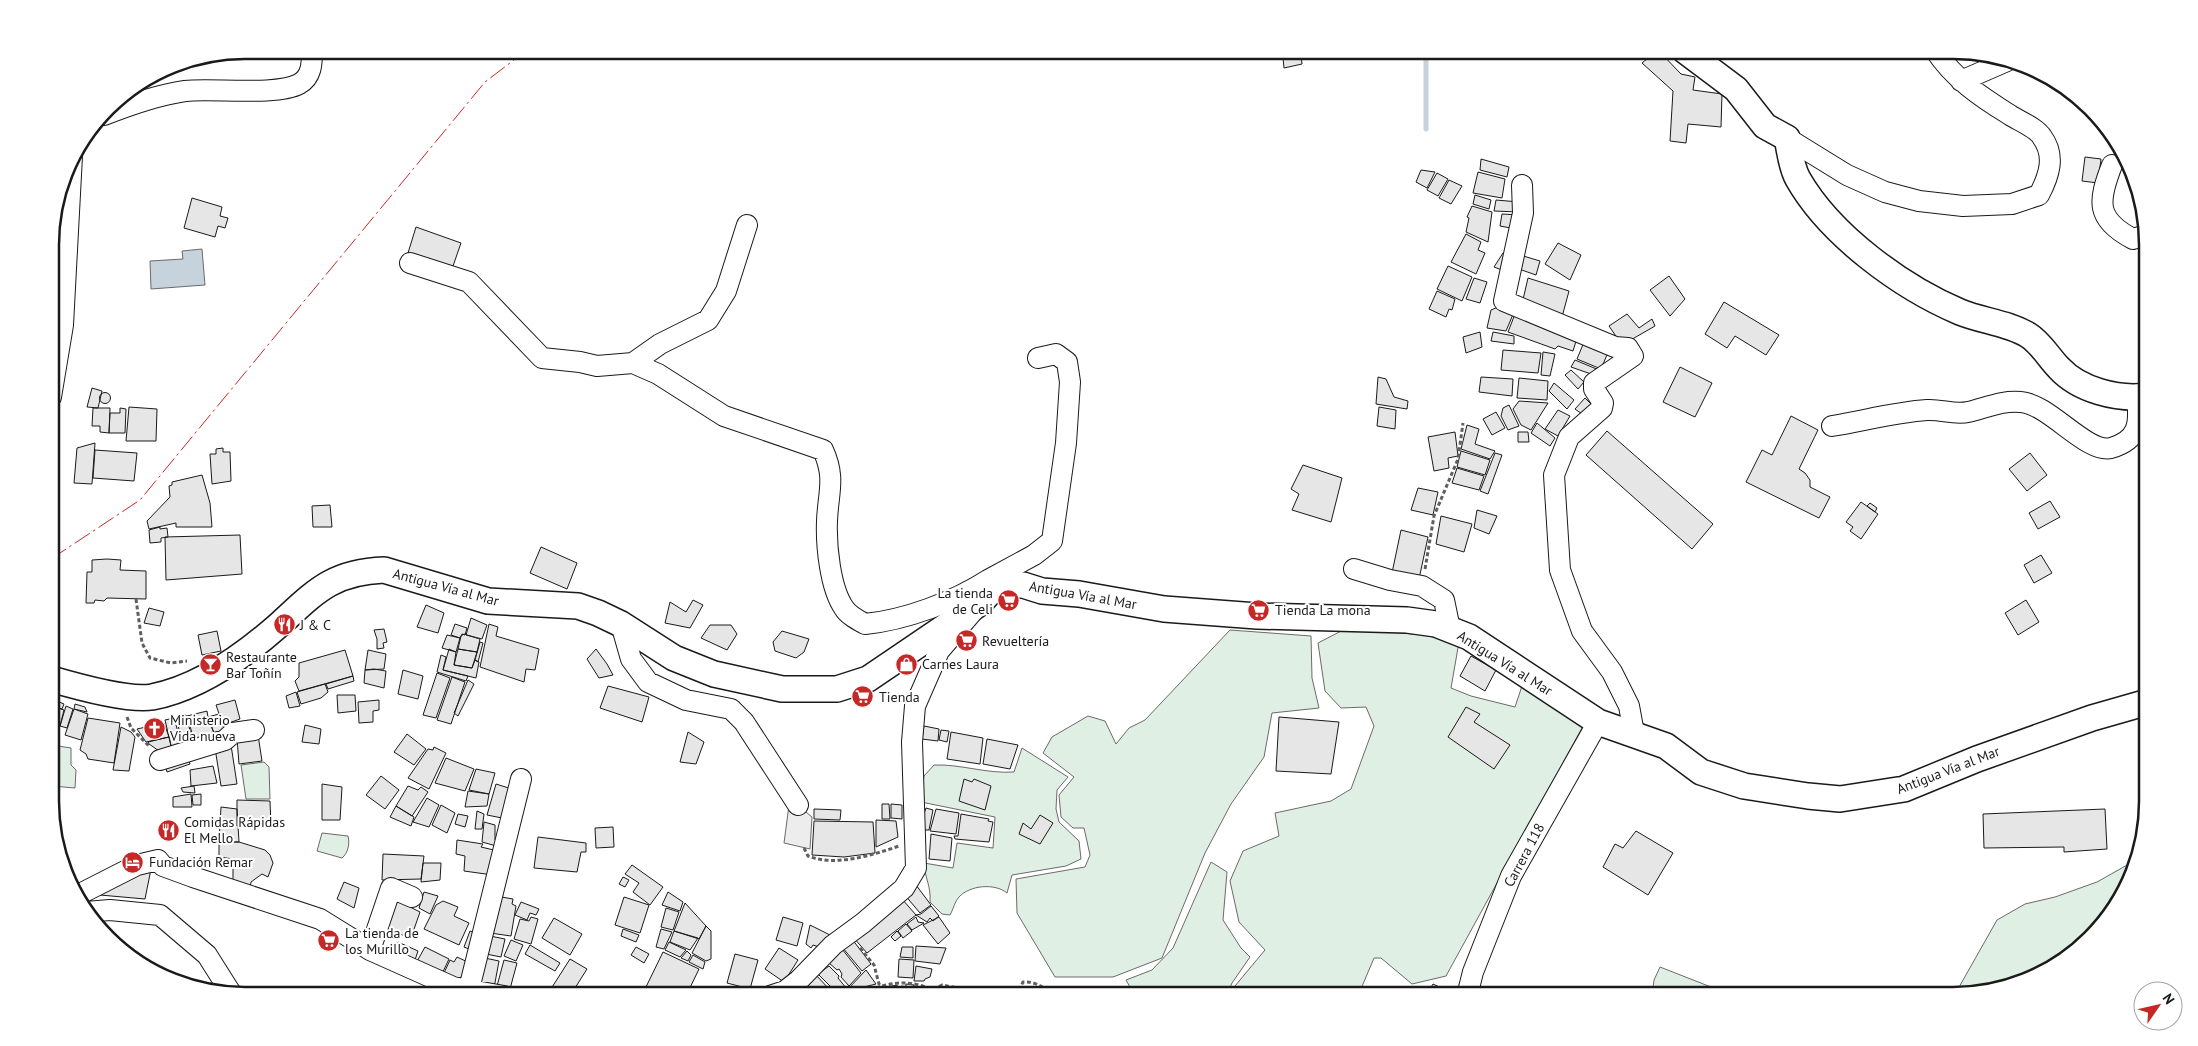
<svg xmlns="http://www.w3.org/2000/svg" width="2198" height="1046" viewBox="0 0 2198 1046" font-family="'PT Sans',sans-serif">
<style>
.green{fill:#e0efe3;stroke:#6a6a6a}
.parking{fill:#ededed;stroke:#6a6a6a}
.water{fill:#c6d2dc;stroke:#6a6a6a}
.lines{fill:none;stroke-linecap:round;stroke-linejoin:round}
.stream{stroke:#c6d2dc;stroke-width:5}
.building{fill:#e6e6e6;stroke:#1a1a1a}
.minor-casing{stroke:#1a1a1a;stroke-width:22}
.major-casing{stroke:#1a1a1a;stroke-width:28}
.path{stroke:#5f5f5f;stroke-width:3;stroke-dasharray:4 2.5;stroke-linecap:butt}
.minor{stroke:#fff;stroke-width:20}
.major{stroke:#fff;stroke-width:25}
.power{stroke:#c62828;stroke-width:1;stroke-dasharray:18 4 2.5 4;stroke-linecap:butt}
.labels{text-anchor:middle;stroke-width:4;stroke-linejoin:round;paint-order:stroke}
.street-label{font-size:14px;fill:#1a1a1a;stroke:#fff}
.poi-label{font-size:14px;fill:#1a1a1a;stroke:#fff;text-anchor:start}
.rim{fill:none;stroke:#1a1a1a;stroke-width:2.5}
</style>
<rect width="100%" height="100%" fill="#fff"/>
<path class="green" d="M1347,628L1423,635L1459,642L1451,688L1471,696L1515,707L1522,686L1583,726L1446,976L1412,984L1381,958H1374L1358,996H1234L1235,986L1265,950L1239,922L1230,881L1243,851L1279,836L1275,813L1331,801L1351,789L1374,726L1366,707L1341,708L1325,691L1318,643Z
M1230,630L1311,636L1312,678L1319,708L1272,713L1264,757L1231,804L1205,853L1162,958L1113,977H1055L1017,913L1016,879L1085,867L1090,855L1084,828H1073L1061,817L1059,795L1074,777L1043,753L1052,737L1088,716L1105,721L1116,744L1129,728L1145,720Z
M52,745L71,748V765L76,770L75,788L52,786Z
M1022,748L1068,777L1057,790L1056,809L1059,822L1079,841L1081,859L1066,866L1012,875L1007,893C995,883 970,885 959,897C955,901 953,910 950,915L942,914L930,902C931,885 925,879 924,863L953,868L957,843L993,848L995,817L921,802L924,776L934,765C961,764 987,774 1014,772Z
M264,762L269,767L270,799H246L241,765Z
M322,833L348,836C350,844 348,853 342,858L317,851Z
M2136,860C2121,938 2030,996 1954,996L1997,920L2025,904L2055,897L2097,882Z
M1211,862L1227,872L1223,920L1241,948L1250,957L1232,983L1226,996H1135L1126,980L1152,970L1173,948Z
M1660,967L1734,996H1652L1654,980Z"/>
<path class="parking" d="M789,805L801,808L812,817L810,849L784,843Z"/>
<path class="water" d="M202,249L205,285L151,289L150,261L183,259L182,251Z"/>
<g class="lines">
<path class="stream" d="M1426,129V50"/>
</g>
<path class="building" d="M1658,50L1681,74L1695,77L1693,90L1722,94L1721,127L1688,124L1686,143L1670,141L1673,91L1642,63Z
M1301,55L1302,64L1284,68L1283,58Z
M2114,136L2122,151L2113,150Z
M2085,157L2101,159L2098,183L2082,181Z
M1481,159L1509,167L1507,177L1480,170Z
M1421,170L1435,172L1427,188L1416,182Z
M1478,172L1505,179L1502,198L1473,193Z
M1437,173L1448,179L1438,196L1427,190Z
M1449,180L1462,186L1451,204L1439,198Z
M1475,195L1491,200L1489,209L1473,204Z
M192,198L222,207L220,216L228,218L225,228L218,226L215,237L184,228Z
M1496,200L1519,202L1520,212L1494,211Z
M1472,206L1492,212L1488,242L1466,232L1469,218L1467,217Z
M1502,214L1520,215L1516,229L1500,226Z
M416,227L461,243L452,269L408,253Z
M1466,234L1481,242L1478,250L1485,253L1476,274L1451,262Z
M1558,243L1581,255L1570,280L1545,264Z
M1503,253H1510L1507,272L1494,267Z
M1520,255L1540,261L1536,275L1516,268Z
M1448,266L1472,277L1462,301L1437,289Z
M1669,276L1685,299L1670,316L1650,290Z
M1474,278L1487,282L1480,303L1466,299Z
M1528,278L1569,291L1562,317L1522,304Z
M1437,291L1455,299L1452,310L1449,309L1446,317L1429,309Z
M1724,302L1779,335L1766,355L1735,336L1727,348L1705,334Z
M1498,307L1514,312L1506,331L1487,328L1491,310Z
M1515,314L1577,338L1573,351L1558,346L1555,349L1508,332Z
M1627,314L1639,328L1652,319L1655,326L1622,345L1609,326Z
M1480,332L1482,347L1466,353L1463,337Z
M1493,332L1514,336V344L1491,341Z
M1584,342L1609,350L1601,369L1577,359Z
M1503,350L1541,353L1538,373L1501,370Z
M1543,352L1555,354L1550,376L1541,375Z
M1575,360L1599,370L1594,375L1571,367Z
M1680,367L1712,383L1695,417L1663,402Z
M1571,370L1584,382L1578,389L1565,375Z
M1378,377L1386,379L1394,397L1408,401L1407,409L1376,404Z
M1481,377L1513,379L1512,396L1479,392Z
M1519,378L1548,381L1547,400L1517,398Z
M1554,383L1574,400L1567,409L1549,391Z
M92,388L102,391L98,408L87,407Z
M99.5 398a5.5 5.5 0 1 1 11 0a5.5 5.5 0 1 1-11 0Z
M1585,398L1591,404L1582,414L1575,409Z
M1519,401L1548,403L1531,430L1521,425L1513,409Z
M1509,405L1519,426L1508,430L1501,416L1503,408Z
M129,407L157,409L156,441H126Z
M1379,407L1396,410L1395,429L1377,426Z
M93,408H110L109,433L100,432V426H92Z
M120,408L126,409L125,433H109L110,413H120Z
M1558,410L1570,416L1558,436L1545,429Z
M1496,412L1505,428L1492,435L1483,419Z
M1791,416L1818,430L1799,469L1805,473L1810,480V487L1830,497L1819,518L1746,482L1762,450L1772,455Z
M1537,423L1555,438L1550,446L1531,433Z
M1467,425L1479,429L1475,444L1495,451L1490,459L1461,449Z
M1607,431L1713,524L1692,549L1586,455Z
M1455,432L1458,456L1448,458L1449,468L1434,471L1428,437Z
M1518,432H1528L1529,442H1518Z
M95,443L92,484L74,483L77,448Z
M223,448V452H230L231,481L212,484L210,454H216V449Z
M95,450L137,453L134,481L93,478Z
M1461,451L1490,460L1485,475L1457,467Z
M1495,453L1502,455L1488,494L1480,491Z
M2030,453L2047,475L2027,491L2009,469Z
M1303,465L1342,478L1331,522L1292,510L1299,494L1291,489Z
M1457,468L1484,476L1479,490L1452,483Z
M202,475L210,503L212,527H176V523L149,529L147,521L170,497L169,486L172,485V482Z
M1418,488L1438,492L1433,515L1411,510Z
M2050,501L2060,517L2038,529L2029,513Z
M1861,502L1878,514L1861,539L1850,531L1853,527L1846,522Z
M1870,503L1877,508L1875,512L1867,506Z
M330,505L332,527H313L312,506Z
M1477,510L1497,516L1489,534L1474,528Z
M1441,516L1472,524L1464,552L1436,544Z
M160,527V529L167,528L168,537L161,538V542L150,543L149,530Z
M1401,530L1428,537L1419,579L1392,573Z
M240,535L242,574L166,580L165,537Z
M541,547L577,563L567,589L530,573Z
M2041,555L2052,573L2034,583L2024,565Z
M107,559L121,560L120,570L146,571V599L107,598L104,601L95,600L94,603H86L87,572H92V560Z
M693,600L703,605L690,628L665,623L670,602L686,612Z
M2026,600L2039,622L2018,635L2005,613Z
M426,605L444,613L438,633L417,627Z
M149,608L164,612L160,626L144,623Z
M471,618L487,625L482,639L466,635Z
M455,624L467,628L465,635L462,634L460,638L451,635Z
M489,624L498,627L496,636L539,649L535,670L526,669L524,682L480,667Z
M710,625H731L737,634L727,650L701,638Z
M384,629L387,642L383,643L384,648L377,649V639L374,630Z
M217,631L221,651L202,655L198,635Z
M782,631L809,639L804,652L796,658L775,651L773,642Z
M464,634L480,639L477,652L458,649L461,636Z
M447,635L460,638L456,652L442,648Z
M480,642L483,643L478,662L475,660Z
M449,649L456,652L454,665L472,668L475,660L479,662L476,678L443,670Z
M458,649L477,652L472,668L454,665Z
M596,649L607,664L613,675L599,678L587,659Z
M345,650L353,676L299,691L295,681L299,677V663Z
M368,650L386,654L384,669L365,670Z
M441,655L446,657L443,670L468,676L466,681L437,672Z
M1471,656L1496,670L1485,691L1460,676Z
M374,669L386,671L384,688L364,683L365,670Z
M403,670L423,676L418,699L398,694Z
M437,673L450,678L436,718L423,715Z
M353,676L354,681L328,689L326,684Z
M452,677L465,682L451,724L437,720Z
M468,680L474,684L458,716L454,713Z
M325,684L328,692L321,698L301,704L297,692Z
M608,686L649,697L642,722L600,708Z
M296,692L300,706L289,708L286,696Z
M337,695H355L356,711L338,713Z
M235,700L240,719L223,725L216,705Z
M379,700V710L373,711V722L359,723L358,702Z
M57,701L64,704L62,709L55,707Z
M75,704L85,707L87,712L74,709Z
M66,706L73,709L67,728L60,726Z
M55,707L64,710L60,726L51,724Z
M1466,707L1480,714L1474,722L1510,745L1494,769L1448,737Z
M74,709L88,714L81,740L65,735Z
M207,711L208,717L189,723L187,716Z
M219,714L225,732L215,736L208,717Z
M186,715L193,742L184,746L176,719Z
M208,717L215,736L195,743L189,723Z
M1279,717L1339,722L1331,774L1276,771Z
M88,718L120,723L114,763L88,759L86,754L80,750Z
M174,718L182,746L172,750L165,720Z
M164,723L169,737L146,742L137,729Z
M305,725L321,729L319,744L302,742Z
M924,726L939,729L938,741L922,739Z
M121,727L131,732L135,737L129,771L113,770Z
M941,730L949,731L947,742L939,740Z
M2148,730V743H2146L2145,731Z
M688,732L704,742L696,764L680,762Z
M951,732L983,738L980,764L947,759Z
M407,734L426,749L414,765L394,752Z
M258,735L262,761L239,764L237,738Z
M169,737L172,750L162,753L149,744L148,742Z
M987,739L1018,745L1010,769L983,764Z
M231,745L237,784L221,786L215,748Z
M434,747L446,753L429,789L408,778L428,749L433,750Z
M188,757L190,764L167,772L165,764Z
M446,758L474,769L465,791L435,783Z
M213,766L217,783L191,786L190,770Z
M476,769L495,773L489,794L469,790Z
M381,776L399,790L385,809L366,795Z
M964,779L972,782L974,779L991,786L985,810L959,801Z
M322,784L342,787L340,820H322Z
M496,784L515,790L507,819L487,815Z
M194,786L195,793L183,792L181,788Z
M408,786L418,790L421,787L428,792L412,816L396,806Z
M468,791L489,794L487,806L465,807Z
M191,794L192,807H173V797Z
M201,794V805H193L192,795Z
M427,798L439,805L429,827L413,822Z
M237,800L270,801L271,826H237Z
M882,804H889L890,819H882Z
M891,804L902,805V819L891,818Z
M441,805L455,813L447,833L432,825Z
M396,806L414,817L411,826L390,817Z
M221,807L237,809L239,842H219Z
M926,808L933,810L929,830H923L922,820Z
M814,809L841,810L840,820L814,819Z
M936,809L959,813L956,834L930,831Z
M2105,809L2107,849L2064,852V847L1984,848L1983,814Z
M477,811L484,814L482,829H475Z
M458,814L468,816L465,827L455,824Z
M961,814L989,819L988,821L993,822L989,842L955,839L954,836H958Z
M1040,815L1053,823L1040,844L1019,834L1023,823L1031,829Z
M876,820L896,821L898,837L876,847Z
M814,821L873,822L875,853L844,857L812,855Z
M484,822L495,825V840H501L500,847L482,842Z
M613,827L614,847L596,848L595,828Z
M1636,831L1673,853L1648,895L1603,867L1615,844L1623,848Z
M931,834L952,838L950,861L929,859Z
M538,837L586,843V852H581L577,872L534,868Z
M457,840L483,844L481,847L498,851L493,875L464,871L465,856L456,854Z
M219,842H239L265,850L270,855L273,863L268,877L262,874L251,882L250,888L233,885V859L219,857Z
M383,854L424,856L421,879L382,880Z
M423,863H441L440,880L421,882Z
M632,865L663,887L650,905L633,892L639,883L625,874Z
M151,869L145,899L100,895Z
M623,877L629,880L625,887L619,884Z
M344,882L359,888L354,908L337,899Z
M916,885L931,905L920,913L904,894Z
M424,892L438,896L430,914L419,908Z
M668,892L683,902L680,911L662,905Z
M496,896L513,899L512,904L516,906L511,936L490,933Z
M624,897L649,905L640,933L615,925Z
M394,899L420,912L411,938L380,927Z
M902,899L916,915L867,953L853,937Z
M443,901L458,907L454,916L469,923L459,945L424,929L436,905Z
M521,902L539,909L536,915L530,913L527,920L515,915Z
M685,903L706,926L699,939L674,931Z
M931,906L939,916L933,921L930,918L927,922L916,915L921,914Z
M666,908L679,912L673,930L661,927Z
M531,917L538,919L531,944L514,939L520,919L529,921Z
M783,917L803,923L797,946L776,940Z
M916,917L918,922L924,923L912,930L907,924Z
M939,917L950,933L938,944L923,925Z
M554,918L582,934L570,955L542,938Z
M906,924L912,931L903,938L898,931Z
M810,925L832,936L819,947L813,945L811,948L806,944Z
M706,926L711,931V959L706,961L692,953Z
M623,929L639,935L636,942L621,936Z
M661,929L672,932L664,949L656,947Z
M470,931L480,935L474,951L464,947Z
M674,931L698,938L690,950L670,942Z
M897,931L901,936L895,941L891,937Z
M485,935L505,939L501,957L481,953Z
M852,939L871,964L862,971L842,947Z
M511,940L523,945L516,961L504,956Z
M398,942L418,951L414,963L390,954Z
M669,942L686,950L680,957L665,950Z
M530,945L560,963L555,971L525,954Z
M916,946L946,948L940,964L915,961Z
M425,947L449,959L440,978L415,965Z
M636,947L649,954L644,963L631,955Z
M902,947H913V958L900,957Z
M779,948L798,960L784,982L765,969Z
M842,949L861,973L849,986L841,977L842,974L839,969L837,970L828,962Z
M687,951L691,955L688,961L681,958Z
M663,952L699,969L686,996H665L646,987Z
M735,954L758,960L750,989L727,983Z
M693,955L705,962L703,969L689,962Z
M457,957L474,965L464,985L444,973L450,960L454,962Z
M480,957L499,961L494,988L475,984Z
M570,959L587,969L570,996H556L549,992Z
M899,959L914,960L913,978L898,977Z
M504,960L517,963L510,989L497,986Z
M829,966L839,976L838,978L847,989L838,994L818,974Z
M916,966L932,969L930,977L925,979L924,981H914Z
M866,970L876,984L852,990H847Z
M816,975L830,990L827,994L810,996L804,989V986Z
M906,984L914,985V994L905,993Z
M1433,984L1448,991L1446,996H1420L1421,994H1427Z
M897,985L898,996H878L877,989Z
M941,987L957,989L956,996H939Z
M1108,987L1119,994L1117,996L1102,994Z
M1084,988H1100L1101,996H1085Z"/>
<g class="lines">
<defs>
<path id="minor" d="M1961,81L2007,61
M104,115C129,105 158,95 185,91C212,88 277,96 299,84C312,77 312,63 312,50
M1787,138L1847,175L1885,192L1919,201L1963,206L2012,204L2039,195C2049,176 2056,156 2042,137C2037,128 2019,121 2010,115C1981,97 1954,79 1935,50
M2112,165C2098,201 2095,219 2133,239L2146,235
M1522,185L1523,213L1504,301L1615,347L1628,348L1633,356L1594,383V389L1603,403L1602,408L1569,437L1554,475L1560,570L1582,631L1612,672L1629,706L1634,733
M410,263L469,282L542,358L580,362L597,366L633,363L660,344L708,320L726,291L747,225
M633,363L658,374L724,416L823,450C836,478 828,493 827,521C826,545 830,588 844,608C848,615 858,620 865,624C905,620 954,602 988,580
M51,397L63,325L72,156
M1832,426C1863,421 1896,412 1927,410C1941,409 1954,415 1968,412C1986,408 2002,400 2021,402C2049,404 2087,454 2111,448C2139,440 2140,423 2137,398
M1354,569L1390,580L1422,586L1444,600L1450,629
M621,624L631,659L648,682L686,700L731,709L744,722L798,805
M160,760L225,740L233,733L254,730
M76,896L137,865L158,860L163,866L193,877L320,919L370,950L453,987L504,996
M86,912L110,910L160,915L207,955L231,993
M370,950L391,888L412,897
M469,989L521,779
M770,996L785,991L799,980L833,945L863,923L904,888L916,868L912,742L915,706L939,651L980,603L988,580L1034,555L1052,541L1066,443L1070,382L1067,362L1056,354L1038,358
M1473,996L1469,988L1473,972L1511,876L1598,722"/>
<path id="major" d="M1684,50L1736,89L1765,126L1787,138C1790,151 1791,167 1798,179C1830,235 1901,287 1960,312C1982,321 2008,323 2028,335C2041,343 2049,358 2059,368C2079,390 2118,400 2147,396
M51,679C75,686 128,701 152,697C199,688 245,655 280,624C315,592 332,572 384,570L488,601L578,606L598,613L621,624L674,658L714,674L782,689H837L868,679L980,603L990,592L1009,585H1023L1042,591L1079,594L1164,609L1257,616L1407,620L1436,624L1469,637L1598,722L1666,746L1701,772L1744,786L1808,796L1840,799L1904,789L1977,759L2092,718L2148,702"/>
</defs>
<use href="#minor" class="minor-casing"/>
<use href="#major" class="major-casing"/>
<path class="path" d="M1425,569L1434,516L1458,459L1463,423
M136,599L142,643L150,658L171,663L187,661
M127,717L131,728L150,747
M804,848L808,856C835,867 873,855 899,846
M860,948L874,965L879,984L882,986C900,981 916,982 933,990
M901,996L903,982
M932,996L933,990L942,985L999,996
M1016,996L1023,982C1035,981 1044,987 1053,996"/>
<use href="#minor" class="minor"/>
<use href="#major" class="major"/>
<path class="power" d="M51,559L140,500L485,82L527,50"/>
</g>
<defs>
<symbol id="supermarket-disc" viewBox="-11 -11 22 22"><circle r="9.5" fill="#c62828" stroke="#fff"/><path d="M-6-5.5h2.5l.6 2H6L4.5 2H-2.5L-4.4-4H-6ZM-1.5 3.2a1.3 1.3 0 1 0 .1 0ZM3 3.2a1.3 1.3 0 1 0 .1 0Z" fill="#fff"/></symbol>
<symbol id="restaurant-disc" viewBox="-11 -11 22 22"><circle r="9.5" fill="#c62828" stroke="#fff"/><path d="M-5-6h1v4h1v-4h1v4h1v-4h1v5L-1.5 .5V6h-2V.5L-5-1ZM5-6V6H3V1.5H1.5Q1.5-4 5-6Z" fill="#fff"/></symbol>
<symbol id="shop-disc" viewBox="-11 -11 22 22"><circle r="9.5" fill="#c62828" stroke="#fff"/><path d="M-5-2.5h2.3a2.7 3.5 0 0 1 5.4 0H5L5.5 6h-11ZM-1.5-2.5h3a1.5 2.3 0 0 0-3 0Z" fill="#fff"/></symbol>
<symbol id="bar-disc" viewBox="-11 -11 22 22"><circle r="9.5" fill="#c62828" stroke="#fff"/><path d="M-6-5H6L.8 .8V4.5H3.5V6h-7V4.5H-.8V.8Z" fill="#fff"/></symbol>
<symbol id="church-disc" viewBox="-11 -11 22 22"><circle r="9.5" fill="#c62828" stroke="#fff"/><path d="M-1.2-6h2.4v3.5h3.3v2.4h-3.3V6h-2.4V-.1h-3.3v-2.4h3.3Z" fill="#fff"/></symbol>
<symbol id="hotel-disc" viewBox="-11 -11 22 22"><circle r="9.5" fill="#c62828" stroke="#fff"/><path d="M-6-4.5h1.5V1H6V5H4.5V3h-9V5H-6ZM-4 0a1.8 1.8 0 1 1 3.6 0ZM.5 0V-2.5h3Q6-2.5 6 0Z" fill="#fff"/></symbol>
</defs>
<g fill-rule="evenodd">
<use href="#supermarket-disc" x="996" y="588" width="25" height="25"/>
<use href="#supermarket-disc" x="1246" y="598" width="25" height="25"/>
<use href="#restaurant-disc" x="272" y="612" width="25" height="25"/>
<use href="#supermarket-disc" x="954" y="628" width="25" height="25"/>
<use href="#shop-disc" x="894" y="652" width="25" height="25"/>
<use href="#bar-disc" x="198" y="652" width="25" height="25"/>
<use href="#supermarket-disc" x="850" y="684" width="25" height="25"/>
<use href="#church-disc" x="142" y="716" width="25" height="25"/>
<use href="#restaurant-disc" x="156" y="818" width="25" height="25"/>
<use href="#hotel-disc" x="120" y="850" width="25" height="25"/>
<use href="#supermarket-disc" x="316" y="928" width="25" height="25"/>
</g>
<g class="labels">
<g class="street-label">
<text transform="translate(446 587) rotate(15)" y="5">Antigua Vía al Mar</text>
<text transform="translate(1083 595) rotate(10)" y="5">Antigua Vía al Mar</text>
<text transform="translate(1505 663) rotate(32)" y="5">Antigua Vía al Mar</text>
<text transform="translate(1948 770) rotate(-21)" y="5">Antigua Vía al Mar</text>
<text transform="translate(1524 855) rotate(-62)" y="5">Carrera 118</text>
</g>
<g class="poi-label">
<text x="993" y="598" text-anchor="end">La tienda<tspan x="993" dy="16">de Celi</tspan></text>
<text x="1275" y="615">Tienda La mona</text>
<text x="300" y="630">J &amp; C</text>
<text x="982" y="646">Revueltería</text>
<text x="226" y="662">Restaurante<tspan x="226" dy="16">Bar Toñín</tspan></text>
<text x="922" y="669">Carnes Laura</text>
<text x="879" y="702">Tienda</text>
<text x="170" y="725">Ministerio<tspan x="170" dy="16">Vida nueva</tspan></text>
<text x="184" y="827">Comidas Rápidas<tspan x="184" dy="16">El Mello</tspan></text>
<text x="149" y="867">Fundación Remar</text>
<text x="345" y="938">La tienda de<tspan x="345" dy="16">los Murillo</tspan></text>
</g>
</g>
<path d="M0 0H2198V1046H0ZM245 59H1953A186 186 0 0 1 2139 245V801A186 186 0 0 1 1953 987H245A186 186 0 0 1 59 801V245A186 186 0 0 1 245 59Z" fill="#fff" fill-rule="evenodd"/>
<path class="rim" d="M245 59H1953A186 186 0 0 1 2139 245V801A186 186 0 0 1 1953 987H245A186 186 0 0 1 59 801V245A186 186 0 0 1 245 59Z"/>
<g transform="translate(2158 1006) rotate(56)"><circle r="24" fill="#ffffff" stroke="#a3a3a3"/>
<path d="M0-4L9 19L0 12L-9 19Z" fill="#c62828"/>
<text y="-8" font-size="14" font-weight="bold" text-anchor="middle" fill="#1a1a1a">N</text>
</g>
</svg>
